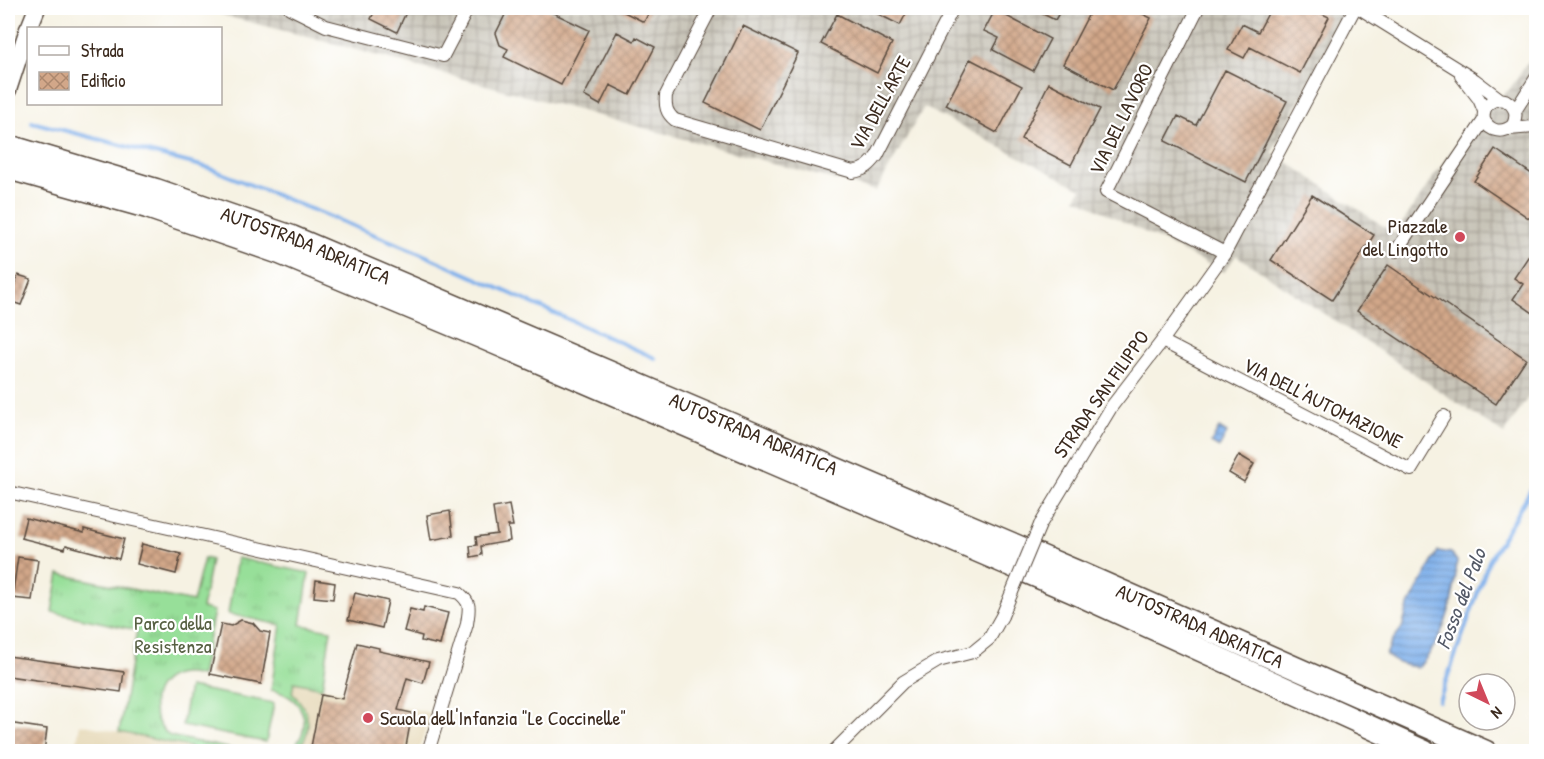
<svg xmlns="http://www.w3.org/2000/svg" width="1544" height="759" viewBox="0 0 1544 759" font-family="'Patrick Hand',sans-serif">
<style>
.built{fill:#e7daba}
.industrial{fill:url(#industrial-grid)}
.grass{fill:url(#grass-tufts);stroke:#69845c;stroke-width:1.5}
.pitch{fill:#97df99;stroke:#69845c;stroke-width:1.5}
.water{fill:url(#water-rules);stroke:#5d6d84;stroke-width:1.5}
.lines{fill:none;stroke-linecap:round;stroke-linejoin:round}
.stream{stroke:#7fb0eb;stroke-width:4}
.building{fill:url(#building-cross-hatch)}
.minor-casing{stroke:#57483c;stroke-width:14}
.secondary-casing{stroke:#57483c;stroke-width:19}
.motorway-casing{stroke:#57483c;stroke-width:25}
.minor{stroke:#fff;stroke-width:12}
.secondary{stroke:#fff;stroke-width:16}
.motorway{stroke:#fff;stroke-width:22}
.minor-bridge-casing{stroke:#57483c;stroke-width:14;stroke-linecap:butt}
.minor-bridge{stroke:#fff;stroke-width:12}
.poi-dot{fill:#d1495b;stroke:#fff;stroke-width:2}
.labels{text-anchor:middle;stroke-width:4.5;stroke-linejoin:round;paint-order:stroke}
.street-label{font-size:20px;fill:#3b2a1e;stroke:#fff}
.poi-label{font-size:20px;fill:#3b2a1e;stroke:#fff;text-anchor:end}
.park-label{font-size:20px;fill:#576043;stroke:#fff}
.water-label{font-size:21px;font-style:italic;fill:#535966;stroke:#fff}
</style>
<defs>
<pattern id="industrial-grid" width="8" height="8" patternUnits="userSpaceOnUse" patternTransform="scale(1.5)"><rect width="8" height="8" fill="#c8c4b8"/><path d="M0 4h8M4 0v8" fill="none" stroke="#a49f95"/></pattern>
<pattern id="grass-tufts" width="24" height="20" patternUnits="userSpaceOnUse" patternTransform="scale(1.5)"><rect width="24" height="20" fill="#97df99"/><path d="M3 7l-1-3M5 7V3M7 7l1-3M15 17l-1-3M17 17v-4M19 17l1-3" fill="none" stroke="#83c083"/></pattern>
<pattern id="water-rules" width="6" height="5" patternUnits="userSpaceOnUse" patternTransform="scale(1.5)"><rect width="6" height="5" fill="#7fb0eb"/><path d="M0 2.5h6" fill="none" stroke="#698fbe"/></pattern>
<pattern id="building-cross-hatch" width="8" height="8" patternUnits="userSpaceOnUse" patternTransform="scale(1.5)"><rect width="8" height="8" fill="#d2a789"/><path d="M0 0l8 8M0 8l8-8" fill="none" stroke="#ac886f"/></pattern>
</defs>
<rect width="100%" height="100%" fill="#fff"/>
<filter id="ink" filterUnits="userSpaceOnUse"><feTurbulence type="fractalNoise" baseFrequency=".0167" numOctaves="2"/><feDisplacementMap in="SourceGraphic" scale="12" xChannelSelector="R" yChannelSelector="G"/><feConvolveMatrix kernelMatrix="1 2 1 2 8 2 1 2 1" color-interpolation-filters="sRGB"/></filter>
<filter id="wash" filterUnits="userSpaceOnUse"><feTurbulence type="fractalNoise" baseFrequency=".008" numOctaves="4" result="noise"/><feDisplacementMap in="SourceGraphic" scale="24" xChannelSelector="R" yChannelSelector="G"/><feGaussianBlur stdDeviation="1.35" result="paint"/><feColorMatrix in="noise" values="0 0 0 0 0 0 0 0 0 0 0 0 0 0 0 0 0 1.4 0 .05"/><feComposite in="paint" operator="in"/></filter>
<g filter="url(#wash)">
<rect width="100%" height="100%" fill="#f6f2e3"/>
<path class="built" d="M294,681L431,713L419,751H295L301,746L308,723L306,711L300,701L291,693Z
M80,724L191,747L190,752H75Z"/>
<path class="industrial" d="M209,8H1348L1272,152L1395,234L1474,117L1509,90L1536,50V385L1504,434L1236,255L1224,272L1076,198L1081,189L924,107L876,191L320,40L226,16Z"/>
<path class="grass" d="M204,558L211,560L202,608L214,611L201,676C195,675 188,673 182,674C148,678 145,717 170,736L241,751H190V747L119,732L137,630L52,612L59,574L193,602Z
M237,558L309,573L301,625L331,630L322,688L294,682L292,693C310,709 315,733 295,751H289C316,729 305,696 271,690L281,625L228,614Z"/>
<path class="pitch" d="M189,687L274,703L266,742L182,726Z"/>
<path class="water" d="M1219,428L1227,433L1219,448L1211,443Z
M1438,551L1451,553L1457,561C1455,599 1445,638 1419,667C1405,666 1397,664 1386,655L1392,641L1402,628L1408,607Z"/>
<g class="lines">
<path class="stream" d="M32,122L209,168L415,251L655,358
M1439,701L1489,561L1536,481"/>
</g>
<g id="blocks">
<path class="building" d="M376,8H408L397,32L371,19Z
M518,8L527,11L529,8H543L589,30L561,85L504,57L508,49L500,45L496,33L507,11Z
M616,8H651L644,22Z
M866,8H909L900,25Z
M1031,8H1062L1055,20Z
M1092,8H1131L1151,18L1113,90L1063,64Z
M1271,8H1310L1329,17L1300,73L1250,47L1244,58L1228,50L1242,24L1258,32Z
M995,10L1050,39L1033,71L993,50L999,38L984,31Z
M837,14L892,43L877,73L821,44Z
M743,26L798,53L760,130L705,103Z
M617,32L634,41L636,37L655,47L630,95L610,85L600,105L584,96Z
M970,59L1022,86L997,133L946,105Z
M1225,70L1287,101L1246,182L1165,141L1178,116L1196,125Z
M1049,83L1100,109L1071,165L1021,139Z
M1495,149L1536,177V223L1474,181Z
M1312,195L1374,235L1332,300L1271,260Z
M1536,245V315L1513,299L1523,284L1514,278Z
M1388,265L1526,359L1496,404L1357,311Z
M18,275L31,279L21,305L9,301Z
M1239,455L1254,464L1244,482L1229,473Z
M509,505L513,526H508L510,541L481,546L482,555L471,557L470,546L477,545L476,537L497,534L493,508Z
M450,511L453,536L431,540L427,515Z
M26,518L84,533V529L124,539L119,559L66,545L65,549L21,538Z
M142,544L181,554L176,574L137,564Z
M18,557L38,560L32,600L12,598Z
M316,580L335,583L333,599L314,597Z
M355,593L388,601L382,628L348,620Z
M424,607L448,613L440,645L421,641L422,636L404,631L410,609L423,612Z
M241,620L253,623L260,631L270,633L261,684L210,674L221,624L231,626Z
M357,643L379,648V651L429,662L423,683L407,678L398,710L412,713L405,752H310L321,695L342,699Z
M8,656L124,672L121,692L8,676Z
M8,723L47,729L44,752L8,750Z"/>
</g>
</g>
<g filter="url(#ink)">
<use href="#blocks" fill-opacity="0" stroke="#57483c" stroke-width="1.5"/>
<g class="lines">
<defs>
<path id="minor" d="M290,8L326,26L443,56L468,8
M711,8L666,95C665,106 666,113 675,120L853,172C865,170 870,165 877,156L953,8
M1198,8L1106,192L1225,253
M1359,8L1475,80L1500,99
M1461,76L1479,99L1484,111
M1515,111L1536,78
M1509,129L1534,127
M1396,251L1484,120C1482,106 1491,97 1505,100C1515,106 1518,114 1513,125C1503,134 1490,132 1484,120
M1162,341L1411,470L1444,416
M8,492L459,593C472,604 469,608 467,624L428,752
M1040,525L1112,406L1162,341L1225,253L1355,8
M833,752L903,682L938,661L973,652L989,639L1002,616"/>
<path id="secondary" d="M29,28L37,8
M8,90L28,29"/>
<g id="motorway">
<path id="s1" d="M8,146L156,190L292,237L1080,573L1486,752"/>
<path d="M8,168L147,207L280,253L481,337L1071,591L1425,752"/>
</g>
</defs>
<use href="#minor" class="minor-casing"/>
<use href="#secondary" class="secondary-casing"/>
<use href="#motorway" class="motorway-casing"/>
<use href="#minor" class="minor"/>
<use href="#secondary" class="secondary"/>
<use href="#motorway" class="motorway"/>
<defs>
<path id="minor-bridge" d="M1002,616L1040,525"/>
</defs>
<use href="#minor-bridge" class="minor-bridge-casing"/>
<use href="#minor-bridge" class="minor-bridge"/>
</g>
</g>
<g class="poi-dot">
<circle cx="1460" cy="237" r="6"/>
<circle cx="368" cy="718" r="6"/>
</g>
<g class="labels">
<g class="street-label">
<text transform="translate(880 103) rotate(-61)" y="7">VIA DELL'ARTE</text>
<text transform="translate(1121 119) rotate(-64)" y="7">VIA DEL LAVORO</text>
<text dy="7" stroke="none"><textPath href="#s1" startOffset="314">AUTOSTRADA ADRIATICA</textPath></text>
<text transform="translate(1101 394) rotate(-55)" y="7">STRADA SAN FILIPPO</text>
<text transform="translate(1323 403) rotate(27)" y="7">VIA DELL'AUTOMAZIONE</text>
<text dy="7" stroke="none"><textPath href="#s1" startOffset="800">AUTOSTRADA ADRIATICA</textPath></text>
<text dy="7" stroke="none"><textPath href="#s1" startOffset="1286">AUTOSTRADA ADRIATICA</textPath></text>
</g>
<g class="poi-label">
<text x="1448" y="233">Piazzale<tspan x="1448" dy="23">del Lingotto</tspan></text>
<text x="380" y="725" text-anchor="start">Scuola dell'Infanzia "Le Coccinelle"</text>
</g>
<g class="park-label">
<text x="173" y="630">Parco della<tspan x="173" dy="23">Resistenza</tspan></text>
</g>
<g class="water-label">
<text transform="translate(1461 599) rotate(-69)" y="7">Fosso del Palo</text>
</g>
</g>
<rect width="1544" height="759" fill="none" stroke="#fff" stroke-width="30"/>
<rect x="27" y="27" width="195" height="78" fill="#ffffff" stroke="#b1aaa5" stroke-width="1.5"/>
<rect x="39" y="46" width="30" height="9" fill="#ffffff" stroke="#b1aaa5" stroke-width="1.5"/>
<text x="81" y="57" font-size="18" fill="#3b2a1e">Strada</text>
<rect x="39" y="72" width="30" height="18" fill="url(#building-cross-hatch)" stroke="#b1aaa5" stroke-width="1.5"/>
<text x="81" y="87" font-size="18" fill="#3b2a1e">Edificio</text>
<g transform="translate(1487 702) rotate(137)"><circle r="28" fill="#ffffff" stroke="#b1aaa5" stroke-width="1.5"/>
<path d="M0-4.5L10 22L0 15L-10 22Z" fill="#d1495b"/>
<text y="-9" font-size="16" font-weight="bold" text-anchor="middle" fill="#3b2a1e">N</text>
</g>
</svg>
